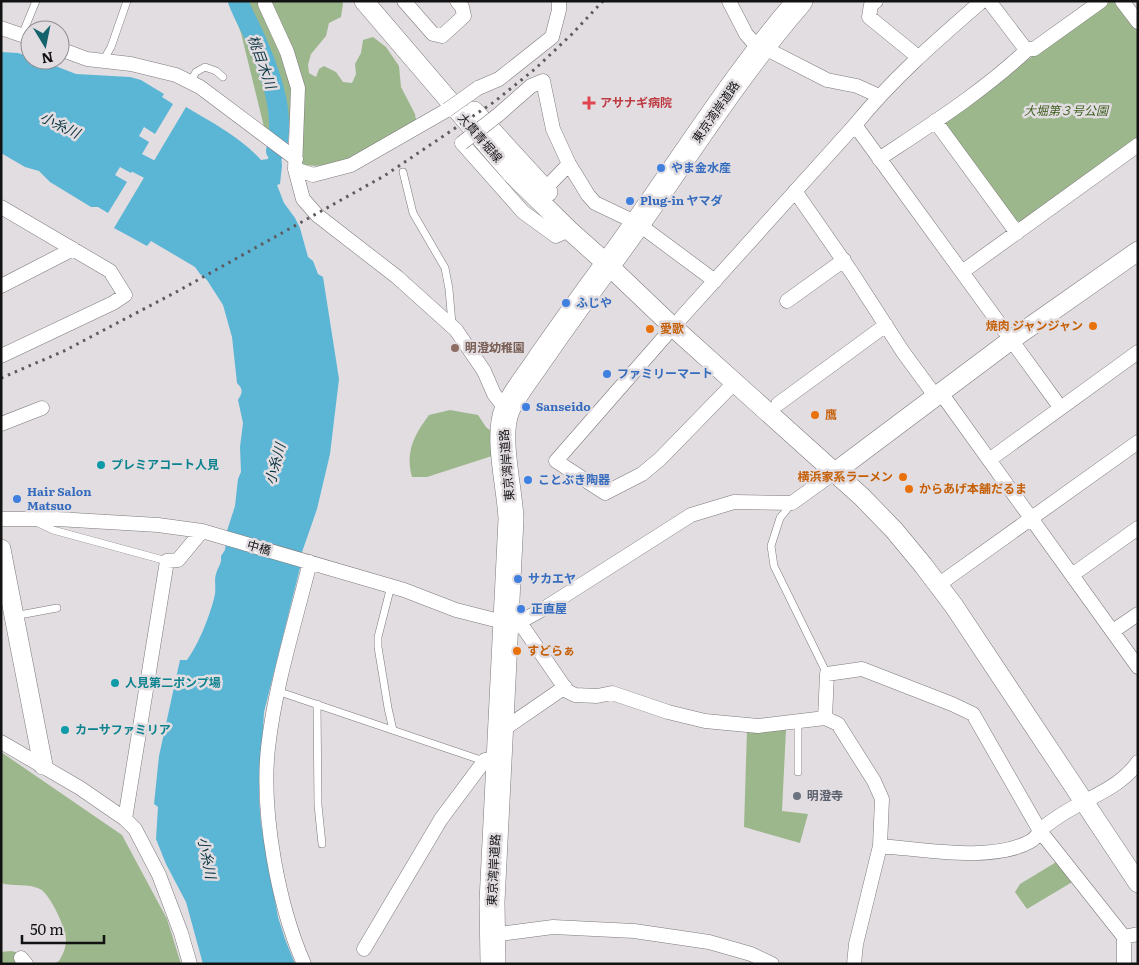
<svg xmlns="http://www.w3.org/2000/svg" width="1139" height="965" viewBox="0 0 1139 965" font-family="Literata,'Noto Sans JP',serif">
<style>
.green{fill:#9db78c}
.water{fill:#5bb5d5}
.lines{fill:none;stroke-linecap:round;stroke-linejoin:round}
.river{stroke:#5bb5d5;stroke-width:20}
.lane-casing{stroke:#7d797c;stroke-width:8}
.street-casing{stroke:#7d797c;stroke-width:15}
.secondary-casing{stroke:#7d797c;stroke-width:20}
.highway-casing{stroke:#7d797c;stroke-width:26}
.lane{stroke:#fff;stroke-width:7}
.street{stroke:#fff;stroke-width:14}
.secondary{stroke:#fff;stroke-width:19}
.highway{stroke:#fff;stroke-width:25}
.rail{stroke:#5d5b5d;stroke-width:3;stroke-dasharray:2.5 5;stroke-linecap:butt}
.street-bridge-casing{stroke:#7d797c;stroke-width:15;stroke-linecap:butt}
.street-bridge{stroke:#fff;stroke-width:14}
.health-dot{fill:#e0444e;stroke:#e2dde1;stroke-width:2}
.shop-dot{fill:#3f7fe0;stroke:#e2dde1;stroke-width:2}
.food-dot{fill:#e8710a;stroke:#e2dde1;stroke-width:2}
.education-dot{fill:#8d6e63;stroke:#e2dde1;stroke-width:2}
.culture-dot{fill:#0f9aa8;stroke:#e2dde1;stroke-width:2}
.worship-dot{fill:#6b7280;stroke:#e2dde1;stroke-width:2}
.labels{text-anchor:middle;stroke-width:5;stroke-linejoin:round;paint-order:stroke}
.health-label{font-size:12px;font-weight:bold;fill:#be3a42;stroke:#e2dde1;text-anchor:start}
.park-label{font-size:12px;font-style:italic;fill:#3b5d1c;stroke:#e2dde1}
.street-label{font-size:12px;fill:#131213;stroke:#e2dde1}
.shop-label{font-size:12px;font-weight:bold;fill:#366cbe;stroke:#e2dde1;text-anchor:start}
.food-label{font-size:12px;font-weight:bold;fill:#c56008;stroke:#e2dde1;text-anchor:start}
.education-label{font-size:12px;font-weight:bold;fill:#785e54;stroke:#e2dde1;text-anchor:start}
.culture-label{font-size:12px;font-weight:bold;fill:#0d838f;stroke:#e2dde1;text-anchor:start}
.worship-label{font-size:12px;font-weight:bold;fill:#5b616d;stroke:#e2dde1;text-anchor:start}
.water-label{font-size:14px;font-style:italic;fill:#0b3643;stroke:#e2dde1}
</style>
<rect width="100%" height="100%" fill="#e2dde1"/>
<path class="green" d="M229,1H342L343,4L341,17L329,23L326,36L311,54L308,65L309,73L316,77L319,69L324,66L336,72L343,82L352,83L356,74L355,64L361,53L363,40L373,37L386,47L399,66L401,87L415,114L416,120C383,140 342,174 301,164L292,129L285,138L265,131L241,33Z
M1107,1H1118L1138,30V138L1021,222L1015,220L944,122Z
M450,410L478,415L486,427L495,434L492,456L427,477H412C405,452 414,435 429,415Z
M747,730H786L782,811L808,814L800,843L744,827Z
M1,752L122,835L167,919L181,964H53L59,961C63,954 66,948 66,940C66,928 50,894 40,889C28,883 13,887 1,883Z
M1058,861L1074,881L1027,909L1015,892L1020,884Z
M11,951L25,954L35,964H1V952Z"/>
<path class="water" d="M1,52L18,53L30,57V60H40L76,74L130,77L141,80L164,94L162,97L173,104L155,134L144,127L139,136L149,142L131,173L120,167L115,175L127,182L108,213L98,207H91L50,182L39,171L25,167L1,153Z
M186,107C213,123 240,137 261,160L268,159L270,146L281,155L282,166L280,184L277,185L284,203L295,218L300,228L308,257L313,261L318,274L323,277L339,379L330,454L317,509L301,555L226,534L235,506L238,479L241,472L240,447L243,423L238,400C243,392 243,389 237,383L232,337L223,305L207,280L200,274L195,267L151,241L147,246L114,228Z
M226,542L301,564L264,712L259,798L261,824L278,917L285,939L295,964H203L186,902L166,864L156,839L158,807L154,804L159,756L180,660H187C199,644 211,613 215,594C216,587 214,580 216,574C218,566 222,564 221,556L225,550Z"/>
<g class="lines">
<path class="river" d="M238,1C244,17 253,31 259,47C273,80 285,116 276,151
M114,151L149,169L170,185"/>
<defs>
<path id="lane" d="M22,35L36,1
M103,61L111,47L127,1
M190,82L196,72L205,67L216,71L223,77
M403,172L413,213L445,268L449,289L452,324
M792,503L780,518L771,546L774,566L827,674
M36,522L53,530L167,561
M391,586L378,637V647L388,708L393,730
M14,616L57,608
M277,691L478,759L485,760
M317,704L318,805L322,844
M798,723V772"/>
<path id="street" d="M265,1V4L287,52L298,88L295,169L303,199L317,215L397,277L456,330L484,371L494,394L507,411
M404,1L433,34L442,36L464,16L462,7L457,1
M729,1L746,34L753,42L827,80L857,86L879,96
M876,1L871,5L869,17L918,57
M989,1L1024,47L1028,49H1034L1101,1
M1122,1L1138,22
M1,28L30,38
M60,49L87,59L131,64L176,75L200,87L296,159
M478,88L499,79L552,37L559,10V1
M498,115L531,86L543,81L553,129L569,164L588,195L595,203L637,223L715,281
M935,121L1017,233
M855,125L1060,407
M462,143L523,212L556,236L569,230
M879,159C930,125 984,91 1028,49
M295,169L313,175L351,165L447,110
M545,189L569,164
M795,191L852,273L903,352L936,397
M1,207L110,271L125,295L113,303L1,356
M962,272L1138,145
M1,286L73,249
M787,301L844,260
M681,318L855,125C893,78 936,41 982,1
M673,327L556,461L605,493L642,474L660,459L735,382
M941,393L1138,667
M778,404L886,325
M1,424L42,408
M989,460L1138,352
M1,519H57L158,525L202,531L404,590L456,610L507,623H518L525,630L567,691L575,695L597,696L612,693L668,712L705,721L758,726L825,718L838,724L874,781L882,799L880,846L856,944L854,964
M1072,575L1138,528
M938,585L1138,442
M518,623L545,608L691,515L734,502L792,503L835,472
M1113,631L1138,614
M825,718L827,674L862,669L952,704L973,714L1040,831L1124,937V964
M501,731L565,687
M1,742L80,788L125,819L135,829L159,875L181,933L190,964
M125,819L167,561L178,560L202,531
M880,846C922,849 993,863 1031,841C1036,838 1040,831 1044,827C1054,819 1065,812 1076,806C1098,794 1123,784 1138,762
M492,935L553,927L634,931L709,942L751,954L772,964
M1124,937L1138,934
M364,949L441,819L485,760L499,758
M21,958L26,964
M304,964C278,905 261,812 268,748C275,685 295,623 310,562"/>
<path id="secondary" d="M364,1L512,174L569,230L607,264L673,327L862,497L894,530L923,565L954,606L1138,883
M474,111L548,192
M835,472L1011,340L1138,251
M1,549L43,765"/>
<path id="highway" d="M493,964L492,902L511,519C510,489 496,437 507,410C515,392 529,376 540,359C565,323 591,287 617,252C678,169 732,79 800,1"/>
</defs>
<use href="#lane" class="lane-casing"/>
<use href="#street" class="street-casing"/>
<use href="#secondary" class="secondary-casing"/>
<use href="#highway" class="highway-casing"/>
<use href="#lane" class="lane"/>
<use href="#street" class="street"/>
<use href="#secondary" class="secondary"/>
<use href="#highway" class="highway"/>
<path class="rail" d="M1,378L64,351L178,291L384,176L494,102L535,69L572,34L603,1"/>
<defs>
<path id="street-bridge" d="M447,110L478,88
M462,143L498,115"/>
</defs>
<use href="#street-bridge" class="street-bridge-casing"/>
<use href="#street-bridge" class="street-bridge"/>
</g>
<path class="health-dot" d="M586.5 95.5h5v5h5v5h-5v5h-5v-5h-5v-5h5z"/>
<g class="shop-dot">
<circle cx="661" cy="168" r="5"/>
<circle cx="630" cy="201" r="5"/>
<circle cx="566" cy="303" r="5"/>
<circle cx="607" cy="374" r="5"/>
<circle cx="526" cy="407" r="5"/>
<circle cx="528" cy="480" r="5"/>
<circle cx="17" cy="499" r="5"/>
<circle cx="518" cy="579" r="5"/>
<circle cx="521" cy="609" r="5"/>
</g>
<g class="food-dot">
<circle cx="1093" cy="326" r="5"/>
<circle cx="650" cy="329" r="5"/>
<circle cx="815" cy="415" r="5"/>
<circle cx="903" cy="477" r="5"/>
<circle cx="909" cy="489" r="5"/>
<circle cx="517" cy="651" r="5"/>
</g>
<circle class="education-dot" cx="455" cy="348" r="5"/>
<g class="culture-dot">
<circle cx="101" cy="465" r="5"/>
<circle cx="115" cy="683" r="5"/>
<circle cx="65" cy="730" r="5"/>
</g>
<circle class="worship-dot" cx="797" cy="796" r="5"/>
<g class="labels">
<g class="health-label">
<text x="600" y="107">アサナギ病院</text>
</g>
<g class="park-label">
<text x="1066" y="115">大堀第３号公園</text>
</g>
<g class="street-label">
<text transform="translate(716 112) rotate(-55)" y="4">東京湾岸道路</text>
<text transform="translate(480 138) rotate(49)" y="4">大貫青堀線</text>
<text transform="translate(507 465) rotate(-95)" y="4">東京湾岸道路</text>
<text transform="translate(259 548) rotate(16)" y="4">中橋</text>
<text transform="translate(494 870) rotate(-87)" y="4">東京湾岸道路</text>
</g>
<g class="shop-label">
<text x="671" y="172">やま金水産</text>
<text x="640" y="205">Plug-in ヤマダ</text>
<text x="576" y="307">ふじや</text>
<text x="617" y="378">ファミリーマート</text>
<text x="536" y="411">Sanseido</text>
<text x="538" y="484">ことぶき陶器</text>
<text x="27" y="496">Hair Salon<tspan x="27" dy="14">Matsuo</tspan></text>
<text x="528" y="583">サカエヤ</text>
<text x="531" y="613">正直屋</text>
</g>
<g class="food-label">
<text x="1083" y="330" text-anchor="end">焼肉 ジャンジャン</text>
<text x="660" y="333">愛歌</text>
<text x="825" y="419">鷹</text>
<text x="893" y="481" text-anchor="end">横浜家系ラーメン</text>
<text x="919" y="493">からあげ本舗だるま</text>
<text x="527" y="655">すどらぁ</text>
</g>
<g class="education-label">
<text x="465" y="352">明澄幼稚園</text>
</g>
<g class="culture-label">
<text x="111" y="469">プレミアコート人見</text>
<text x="125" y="687">人見第二ポンプ場</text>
<text x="75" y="734">カーサファミリア</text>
</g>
<g class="worship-label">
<text x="807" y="800">明澄寺</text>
</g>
<g class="water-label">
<text transform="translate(262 62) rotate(70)" y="5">桃目木川</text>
<text transform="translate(60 125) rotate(26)" y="5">小糸川</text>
<text transform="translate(275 464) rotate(-75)" y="5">小糸川</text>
<text transform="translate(207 858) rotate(79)" y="5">小糸川</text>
</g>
</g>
<rect width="1139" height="965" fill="none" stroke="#131213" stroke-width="5"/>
<g transform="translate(45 45) rotate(170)"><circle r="24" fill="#e2dde1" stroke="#8f8c8f"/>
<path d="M0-4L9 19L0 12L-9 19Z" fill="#15636c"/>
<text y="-8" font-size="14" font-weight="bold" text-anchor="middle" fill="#131213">N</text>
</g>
<path d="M22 935v8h82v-8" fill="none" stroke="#131213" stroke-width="2.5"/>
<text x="30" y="935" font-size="15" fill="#131213" stroke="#e2dde1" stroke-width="4" paint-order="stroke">50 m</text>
</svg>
